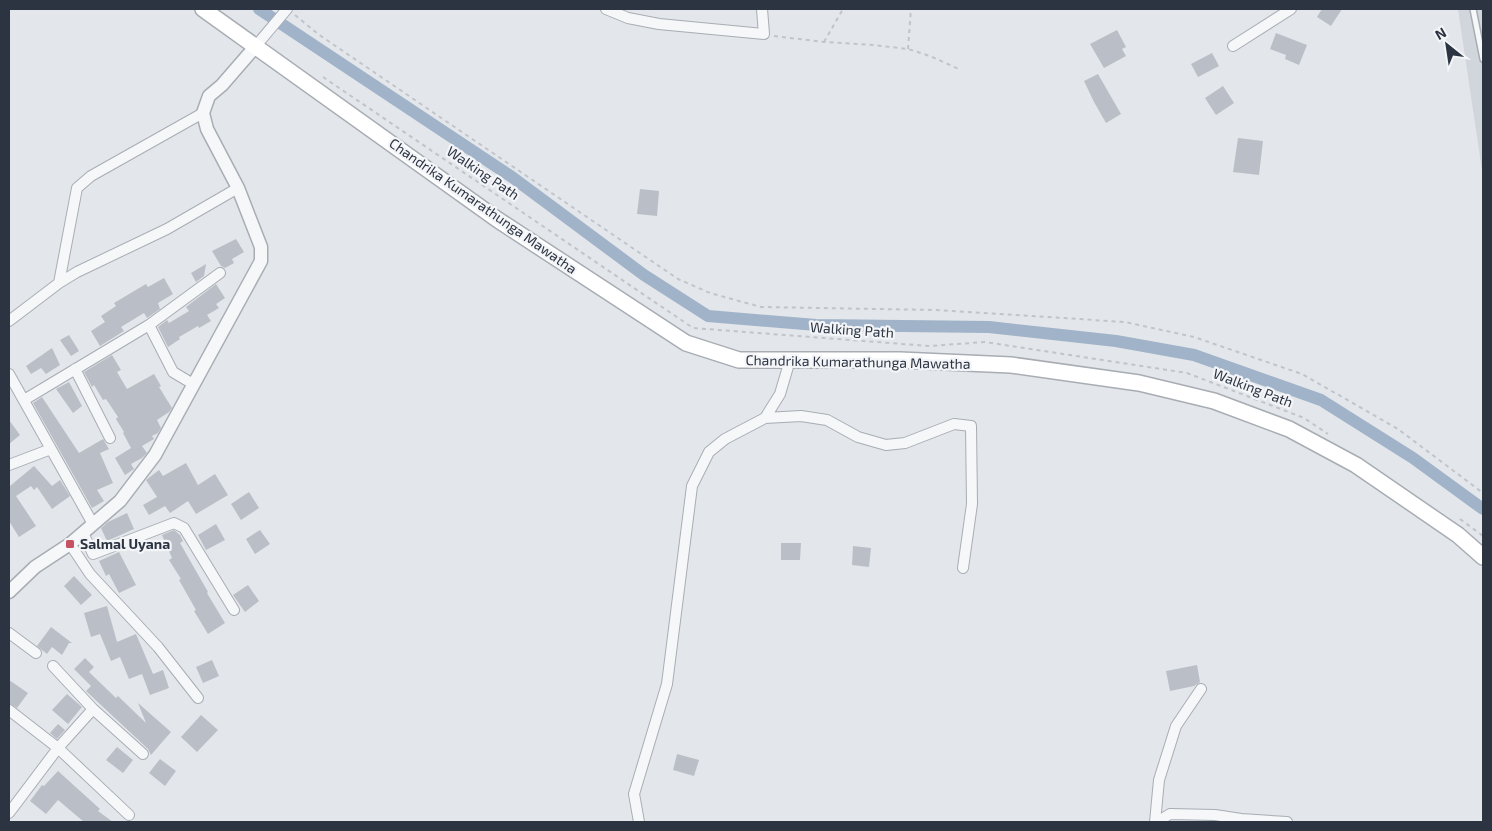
<svg xmlns="http://www.w3.org/2000/svg" width="1492" height="831" viewBox="0 0 1492 831" font-family="'Exo 2',sans-serif">
<style>
.built{fill:#d1d5dc}
.lines{fill:none;stroke-linecap:round;stroke-linejoin:round}
.canal{stroke:#a0b3c8;stroke-width:12}
.building{fill:#babfc7}
.service-casing{stroke:#a8adb4;stroke-width:8}
.minor-casing{stroke:#a8adb4;stroke-width:12}
.tertiary-casing{stroke:#a8adb4;stroke-width:15}
.secondary-casing{stroke:#a8adb4;stroke-width:18}
.path{stroke:#c1c4c9;stroke-width:2;stroke-dasharray:4 4;stroke-linecap:butt}
.service{stroke:#f5f7f9;stroke-width:5}
.minor{stroke:#f5f7f9;stroke-width:10}
.tertiary{stroke:#f5f7f9;stroke-width:12}
.secondary{stroke:#fff;stroke-width:15}
.poi-dot{fill:#c65162;stroke:#f3f5f8;stroke-width:2}
.labels{text-anchor:middle;stroke-width:4.5;stroke-linejoin:round;paint-order:stroke}
.street-label{font-size:14px;fill:#2c3441;stroke:#f3f5f8}
.poi-label{font-size:14px;font-weight:bold;fill:#2c3441;stroke:#f3f5f8;text-anchor:start}
</style>
<rect width="100%" height="100%" fill="#e3e6ea"/>
<path class="built" d="M1458,9H1483V177Z"/>
<g class="lines">
<path class="canal" d="M259,9L512,177L644,275L708,316L816,325L989,327L1116,341L1194,355L1321,400L1413,458L1483,509"/>
</g>
<path class="building" d="M1322,9H1342L1331,26L1317,17Z
M1117,30L1126,47L1122,49L1126,56L1104,68L1090,44Z
M1276,33L1307,45L1299,65L1285,59L1286,55L1270,49Z
M1212,53L1219,66L1198,77L1191,64Z
M1098,74L1121,114L1106,123L1094,102L1084,81Z
M1223,86L1234,103L1216,115L1205,98Z
M1238,138L1263,141L1259,175L1233,172Z
M640,189L659,191L657,216L637,214Z
M236,239L244,252L232,259L234,263L225,268L221,266L212,251Z
M206,264L204,276L196,282L191,273Z
M164,278L173,294L158,303L160,309L147,318L144,313L121,327L124,331L100,346L91,331L105,322L101,316L116,306L114,303L146,284L148,287Z
M216,284L225,298L216,304L219,308L207,315L211,321L199,328L198,326L179,337L180,339L168,347L158,327L167,320L169,323L189,311L186,307Z
M69,335L79,351L71,356L60,340Z
M52,348L60,365L46,374L41,368L31,374L26,366Z
M112,355L121,370L117,372L127,389L154,374L161,386L159,387L172,408L169,412L157,420L161,428L158,433L152,436L154,439L142,446L147,453L142,458L131,464L134,469L125,475L115,458L131,448L123,433L124,432L116,419L118,417L106,399L103,400L94,385L92,387L84,372Z
M69,382L82,406L73,413L56,389Z
M42,397L79,453L103,439L109,449L100,453L113,483L97,490L104,501L92,508L33,403Z
M9,420L20,435L9,444Z
M186,463L198,485L215,474L228,495L196,514L188,501L170,513L165,506L149,515L143,505L157,497L146,480L159,470L163,476Z
M34,466L52,486L60,480L70,496L52,509L37,487L34,490L31,486L16,496L36,526L19,537L9,521V484L10,486Z
M249,492L259,508L241,520L231,504Z
M127,513L134,529L107,541L101,528L108,522Z
M216,524L225,540L206,550L198,535Z
M174,530L180,535L183,541L180,543L208,592L207,593L225,623L208,634L194,611L196,610L179,580L181,579L169,560L172,558L162,535Z
M260,530L270,544L255,554L246,539Z
M781,543H801L800,560H781Z
M853,546L871,548L869,567L852,565Z
M119,552L136,585L119,593L109,574L106,576L99,561Z
M74,576L92,595L81,605L64,586Z
M248,585L259,601L245,612L233,595Z
M107,606L117,642L136,634L153,674L163,670L169,688L150,695L142,674L129,679L120,657L111,661L100,634L91,637L84,613Z
M51,627L72,643H69L62,655L52,647L47,654L37,646Z
M85,658L94,667L89,672L116,698L118,696L146,723L138,703L171,732L151,755L148,749L86,691L91,686L74,669Z
M212,660L219,676L203,683L196,667Z
M1197,665L1200,682L1194,686L1170,691L1166,671Z
M9,680L28,693L17,708L9,703Z
M67,694L82,707L68,724L52,710Z
M201,715L218,730L197,752L181,737Z
M58,724L65,730L57,739L50,733Z
M117,747L133,760L123,773L106,760Z
M677,754L699,760L694,776L673,770Z
M160,759L176,771L165,786L149,773Z
M58,771L100,809L98,811L113,822H84L58,800L46,814L30,801L42,785L44,786Z"/>
<g class="lines">
<defs>
<path id="service" d="M1473,9L1483,59"/>
<path id="minor" d="M606,9L628,18L659,24L764,34L762,9
M1233,46L1291,9
M255,47L287,9
M59,283L77,272L167,229L238,188
M9,321L59,283L77,188L91,176L203,113
M149,325L173,372L193,384
M75,369L110,438
M9,374L93,524
M24,400L149,325L220,273
M765,418L780,394L790,360
M9,465L51,449
M83,533L93,554L174,523L184,528L234,610
M70,544L90,574L158,647L198,698
M9,633L36,653
M53,666L93,709
M9,710L58,748L129,815
M9,813L58,748L93,709L143,754
M639,822L634,794L667,684L692,486L709,452L725,439L765,418L801,416L827,420L858,437L886,445L905,443L954,424L971,426L972,504L963,568
M1155,822L1159,780L1176,726L1201,689
M1157,822L1170,814L1215,815L1241,819
M1238,822L1241,819L1287,822"/>
<path id="tertiary" d="M9,592L35,567L70,544L120,501L155,455L261,261V247L238,188L207,129L203,113L209,96L222,85L255,47"/>
<path id="secondary" d="M203,9L498,220L686,343L739,360H900L1011,365L1139,383L1214,401L1289,429L1356,465L1458,535L1483,557"/>
</defs>
<use href="#service" class="service-casing"/>
<use href="#minor" class="minor-casing"/>
<use href="#tertiary" class="tertiary-casing"/>
<use href="#secondary" class="secondary-casing"/>
<path class="path" d="M295,15L318,34L678,279L710,293L761,307L936,310L1125,322L1194,337L1302,374L1398,429L1483,493
M774,36L824,42L873,45L908,49L930,56L961,70
M824,42L843,9
M908,49L911,9
M323,77L693,328L929,346L985,342L1187,373L1304,418L1328,434
M1460,519L1483,536"/>
<use href="#service" class="service"/>
<use href="#minor" class="minor"/>
<use href="#tertiary" class="tertiary"/>
<use href="#secondary" class="secondary"/>
</g>
<rect class="poi-dot" x="65" y="539" width="10" height="10" rx="2.5"/>
<g class="labels">
<g class="street-label">
<text transform="translate(483 173) rotate(34)" y="5">Walking Path</text>
<text transform="translate(483 206) rotate(35)" y="5">Chandrika Kumarathunga Mawatha</text>
<text transform="translate(852 330) rotate(4)" y="5">Walking Path</text>
<text transform="translate(858 362) rotate(1)" y="5">Chandrika Kumarathunga Mawatha</text>
<text transform="translate(1253 388) rotate(21)" y="5">Walking Path</text>
</g>
<g class="poi-label">
<text x="80" y="549">Salmal Uyana</text>
</g>
</g>
<rect width="1492" height="831" fill="none" stroke="#2c3441" stroke-width="20"/>
<g transform="translate(1447 45) rotate(330)" stroke="#f3f5f8" stroke-width="4" paint-order="stroke">
<path d="M0-4L9 19L0 12L-9 19Z" fill="#2c3441"/>
<text y="-8" font-size="14" font-weight="bold" text-anchor="middle" fill="#2c3441">N</text>
</g>
</svg>
